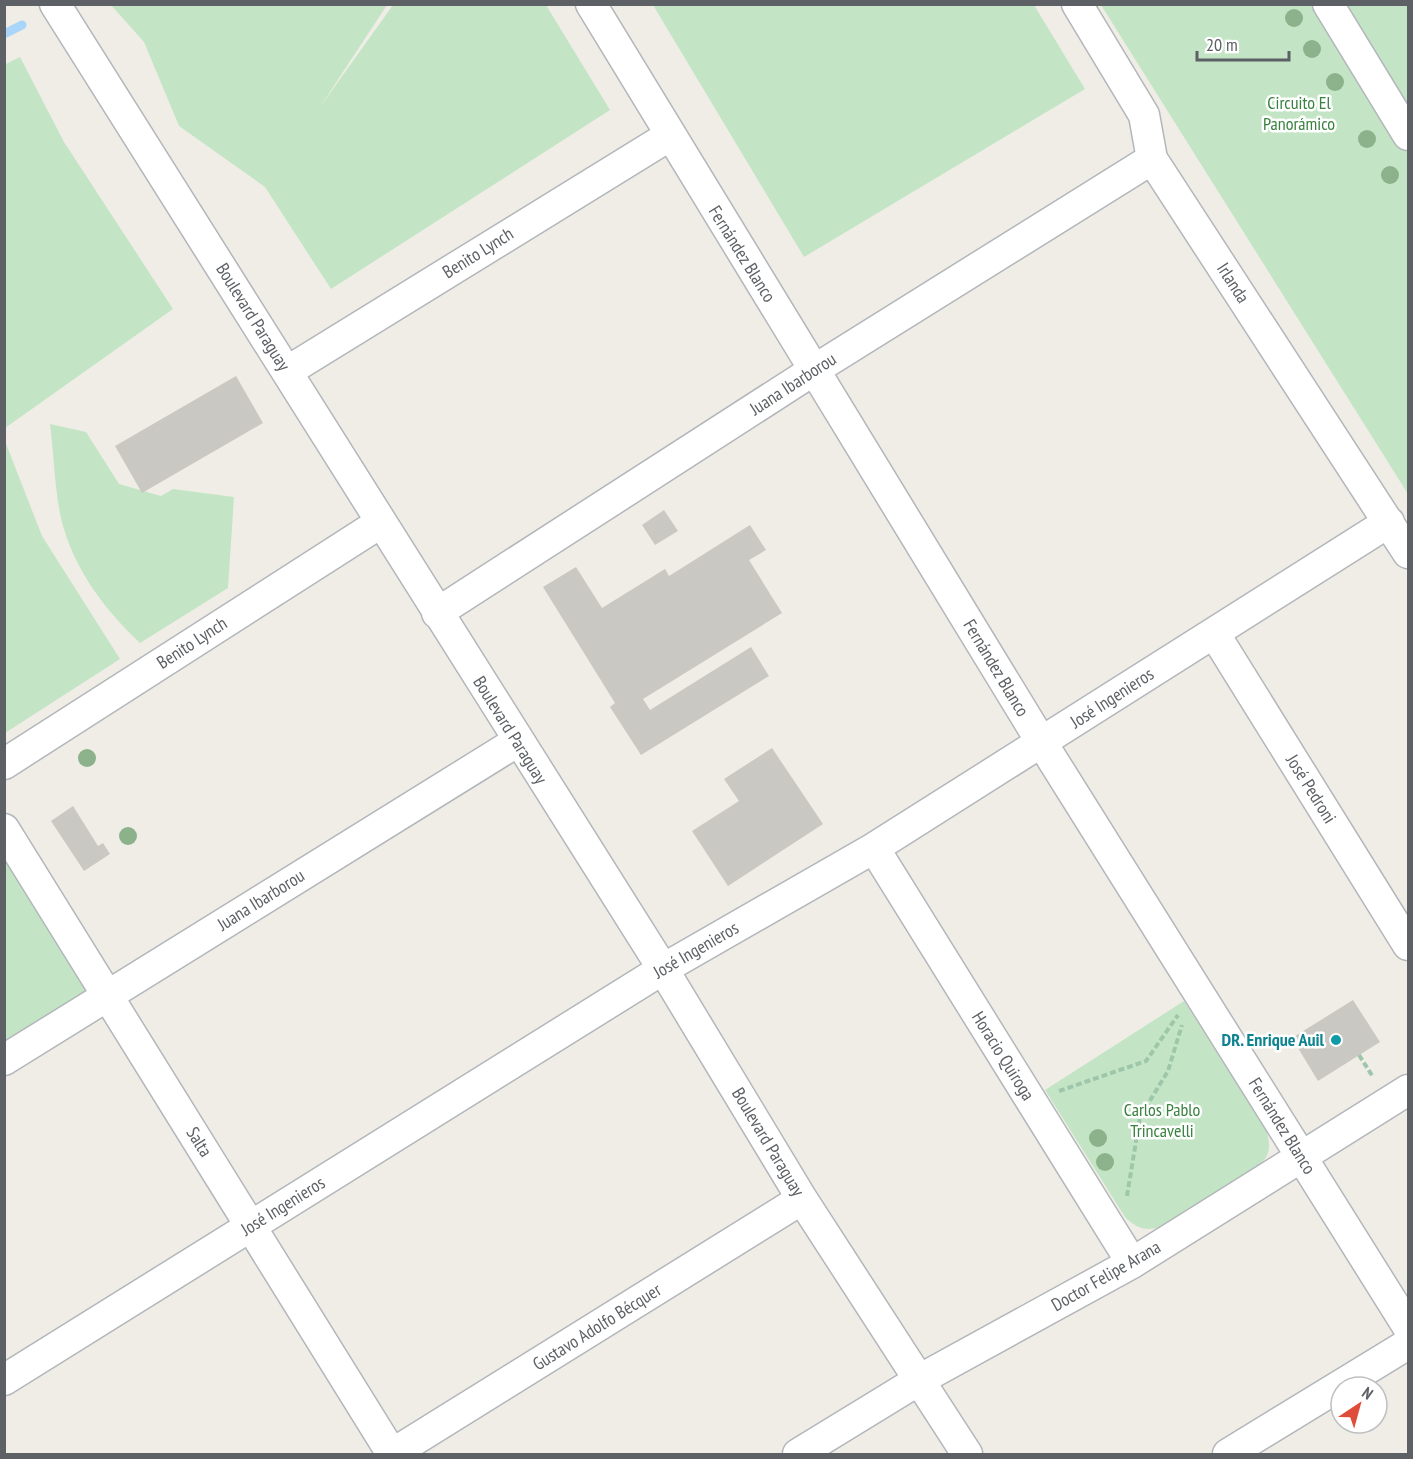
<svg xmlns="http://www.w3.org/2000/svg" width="1413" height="1459" viewBox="0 0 1413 1459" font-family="'PT Sans Narrow',sans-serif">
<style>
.green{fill:#c4e5c5}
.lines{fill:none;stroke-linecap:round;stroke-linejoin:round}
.stream{stroke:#aad5fb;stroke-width:9}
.building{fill:#cac8c2}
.minor-casing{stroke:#b3b6ba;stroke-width:33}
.path{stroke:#9dc6aa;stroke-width:4;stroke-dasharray:6 3;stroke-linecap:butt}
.minor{stroke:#fff;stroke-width:30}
.tree{fill:#8bb28a}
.culture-dot{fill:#0f9aa8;stroke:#fff;stroke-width:2}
.labels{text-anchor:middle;stroke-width:5;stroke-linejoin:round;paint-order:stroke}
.park-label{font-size:18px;fill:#39813f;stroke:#fff}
.street-label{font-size:18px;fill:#5d6165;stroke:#fff}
.culture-label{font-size:18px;font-weight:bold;fill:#0d838f;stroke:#fff;text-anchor:end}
</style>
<rect width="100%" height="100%" fill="#efede6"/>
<path class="green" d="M111,5H387L320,107L393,5H546L610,110L331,289L265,187L179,126L144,42Z
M653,5H1034L1085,89L804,257Z
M1101,5H1408V494Z
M20,57L64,142L173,309L5,428L4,65Z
M50,424L86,432L119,484L161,496L173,489L234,497L228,588L140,643C107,612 77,573 64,529C55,502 54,454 50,424Z
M5,441L42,536L120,659L5,733Z
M4,851L86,987L85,997L4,1057Z
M1184,1001L1266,1130C1271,1144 1271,1156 1258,1166L1163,1226C1147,1232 1137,1229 1125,1217L1045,1090Z"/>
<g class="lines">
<path class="stream" d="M4,34L22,25"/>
</g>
<path class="building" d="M236,376L263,423L142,493L115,446Z
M664,510L678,531L655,545L642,525Z
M750,525L766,550L749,560L782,613L643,699L650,710L751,647L769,676L641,755L610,707L615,703L543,587L576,567L602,608L665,569L669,576Z
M772,748L823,824L728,886L692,831L739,801L724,779Z
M73,806L98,846L103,843L110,854L84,871L51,821Z
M1353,1000L1380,1042L1318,1081L1292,1038Z"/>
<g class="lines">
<defs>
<path id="minor" d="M55,4L663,969L802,1199L967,1454
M591,4L1042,743L1408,1327
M1077,4L1144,115L1152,159L1408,553
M1328,4L1408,135
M288,371L669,136
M437,613L814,370L1152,159
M1214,633L1408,945
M4,764L380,523
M4,829L392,1454
M874,848L1132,1263
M4,1060L518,741
M4,1380L663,969L874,848L1389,522
M392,1454L802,1199
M798,1454L919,1380L1132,1263L1408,1090
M1228,1454L1408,1344"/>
</defs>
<use href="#minor" class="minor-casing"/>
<path class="path" d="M1359,1055L1373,1077
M1059,1091L1146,1061L1178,1015
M1127,1196L1140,1117L1168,1071L1182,1025"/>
<use href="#minor" class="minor"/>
</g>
<g class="tree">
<circle cx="1294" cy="18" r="9"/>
<circle cx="1312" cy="49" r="9"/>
<circle cx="1335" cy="82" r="9"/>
<circle cx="1367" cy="139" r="9"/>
<circle cx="1390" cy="175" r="9"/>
<circle cx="87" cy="758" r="9"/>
<circle cx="128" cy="836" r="9"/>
<circle cx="1098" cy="1138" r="9"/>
<circle cx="1105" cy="1162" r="9"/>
</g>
<circle class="culture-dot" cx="1336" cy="1040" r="6"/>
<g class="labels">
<g class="park-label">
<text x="1299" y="109">Circuito El<tspan x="1299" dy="21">Panorámico</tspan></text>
<text x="1162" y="1116">Carlos Pablo<tspan x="1162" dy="21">Trincavelli</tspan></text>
</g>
<g class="street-label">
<text transform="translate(478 253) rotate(-32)" y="6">Benito Lynch</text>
<text transform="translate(742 254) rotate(58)" y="6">Fernández Blanco</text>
<text transform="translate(1233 283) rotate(57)" y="6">Irlanda</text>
<text transform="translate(253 317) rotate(58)" y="6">Boulevard Paraguay</text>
<text transform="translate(793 384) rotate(-33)" y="6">Juana Ibarborou</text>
<text transform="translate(192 643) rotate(-33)" y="6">Benito Lynch</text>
<text transform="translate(996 668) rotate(59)" y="6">Fernández Blanco</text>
<text transform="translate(1112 698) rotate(-33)" y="6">José Ingenieros</text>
<text transform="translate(510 730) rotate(58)" y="6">Boulevard Paraguay</text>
<text transform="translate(1311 789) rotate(58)" y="6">José Pedroni</text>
<text transform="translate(261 900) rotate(-32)" y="6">Juana Ibarborou</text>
<text transform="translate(696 950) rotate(-30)" y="6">José Ingenieros</text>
<text transform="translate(1003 1056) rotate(58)" y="6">Horacio Quiroga</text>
<text transform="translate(1282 1126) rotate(58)" y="6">Fernández Blanco</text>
<text transform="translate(199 1142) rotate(58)" y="6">Salta</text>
<text transform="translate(768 1142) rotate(59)" y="6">Boulevard Paraguay</text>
<text transform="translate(283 1206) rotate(-32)" y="6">José Ingenieros</text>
<text transform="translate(1106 1276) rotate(-30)" y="6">Doctor Felipe Arana</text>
<text transform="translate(597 1327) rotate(-32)" y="6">Gustavo Adolfo Bécquer</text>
</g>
<g class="culture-label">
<text x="1324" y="1046">DR. Enrique Auil</text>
</g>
</g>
<rect width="1413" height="1459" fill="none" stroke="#5d6165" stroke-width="12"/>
<g transform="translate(1359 1405) rotate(36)"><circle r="28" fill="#ffffff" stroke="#bec0c1" stroke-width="1.5"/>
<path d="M0-4.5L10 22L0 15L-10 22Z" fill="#e04c3a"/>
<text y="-9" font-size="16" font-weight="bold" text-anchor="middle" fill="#5d6165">N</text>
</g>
<path d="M1197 51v9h92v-9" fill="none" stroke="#5d6165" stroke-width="3"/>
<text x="1206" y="51" font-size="18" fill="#5d6165" stroke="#ffffff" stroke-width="4.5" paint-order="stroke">20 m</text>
</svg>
